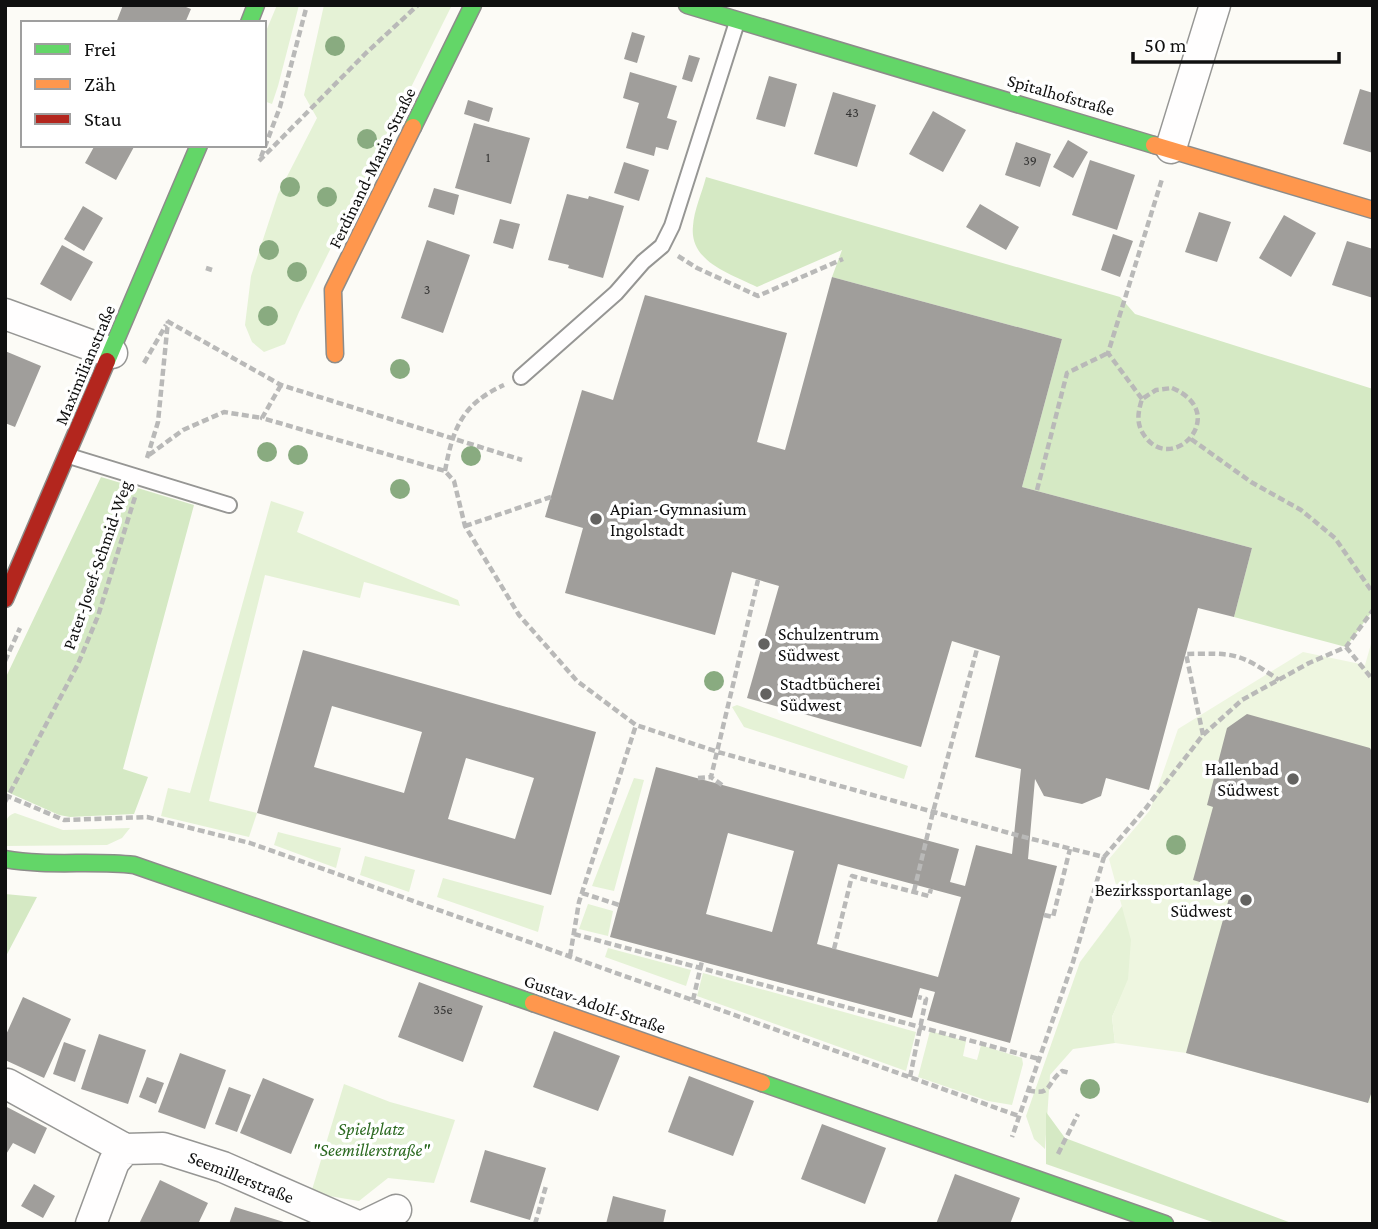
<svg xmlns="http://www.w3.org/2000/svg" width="1378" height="1229" viewBox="0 0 1378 1229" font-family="'Crimson Pro',serif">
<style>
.green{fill:#e5f2d6}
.forest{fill:#d5e9c4}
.pitch{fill:#eef6e0}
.building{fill:#a09e9b;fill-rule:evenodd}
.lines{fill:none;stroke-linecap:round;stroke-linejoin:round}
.lane-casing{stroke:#969694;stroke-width:18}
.street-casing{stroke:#969694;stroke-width:33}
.fast-casing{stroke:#8d8c8a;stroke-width:19}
.slow-casing{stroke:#8d8c8a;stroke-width:19}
.jam-casing{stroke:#8d8c8a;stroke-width:19}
.path{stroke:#b9b9b8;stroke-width:4.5;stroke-dasharray:7 3.5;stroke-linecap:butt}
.lane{stroke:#fffefe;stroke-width:14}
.street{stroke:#fffefe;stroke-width:30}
.fast{stroke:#63d668;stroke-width:16}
.slow{stroke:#ff974d;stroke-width:16}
.jam{stroke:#b3261e;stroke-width:16}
.tree{fill:#89ab80}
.poi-dot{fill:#636260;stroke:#fff;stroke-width:2.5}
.labels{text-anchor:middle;stroke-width:7;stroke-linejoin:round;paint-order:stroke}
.number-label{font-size:14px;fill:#343433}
.street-label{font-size:18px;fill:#101010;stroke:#fff}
.poi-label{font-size:18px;fill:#101010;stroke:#fff;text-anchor:start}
.park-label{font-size:18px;font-style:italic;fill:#2b6920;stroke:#fff}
</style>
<rect width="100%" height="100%" fill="#fcfbf6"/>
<path class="green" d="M277,5H299L278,86L272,104L264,101V36Z
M324,5H452L299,312L285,344L264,352L252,342L245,325L251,276L278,194L317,118L304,95Z
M271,501L304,512L297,532L458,600L460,606L364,582L360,598L265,575L209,801L257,813L249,837L161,816L168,788L190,793Z
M737,705L908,766L904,779L744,727L732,707Z
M634,778L644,780L614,891L592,886Z
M1207,805L1112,1017L1115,1043L1073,1049L1050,1075L1045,1149L1034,1139L1026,1116L1080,962L1140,882Z
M15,813L63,830L130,828L122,838L107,845L5,846C5,834 1,817 15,813Z
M278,832L341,848L336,868L274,845Z
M365,856L415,870L409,892L360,875Z
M443,878L544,906L538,932L437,897Z
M588,904L613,911L608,936L579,929Z
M608,948L691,970L686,986L605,957Z
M703,973L916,1032L906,1071L697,996Z
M930,1031L966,1041L963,1056L977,1060L981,1045L1022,1058L1023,1064L1012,1105L988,1101L918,1077Z
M344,1084L390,1102L455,1120L434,1183L388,1178L359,1201L311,1193Z"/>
<path class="forest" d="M706,177L1120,297L1135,314L1373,389V610L1346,647L1234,617L1252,548L1022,487L1062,339L832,277L842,250L757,287C731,274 689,262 693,226C694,210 702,193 706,177Z
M101,477L194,505L123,769L148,777L134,814L70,817L59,815L5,791V679Z
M5,894L37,897L5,958Z
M1046,1112L1065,1138L1294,1224H1218L1046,1164Z"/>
<path class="pitch" d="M1373,637V1104L1186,1053L1115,1043L1112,1017L1128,979L1131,940L1109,859L1150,810L1178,729L1303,652L1365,665Z"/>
<path class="building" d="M123,5H181L191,9L185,23H116Z
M632,32L645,36L637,63L624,59Z
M689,55L700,58L692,82L682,79Z
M630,72L677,86L667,118L677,121L668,150L656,147L654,156L626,148L639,103L623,98Z
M769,76L797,84L785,127L756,119Z
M1360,89L1373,93V153L1343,144Z
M833,92L876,105L857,167L814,154Z
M468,100L493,108L489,122L464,114Z
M933,111L966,130L943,172L909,154Z
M474,123L530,138L511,204L455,188Z
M1068,140L1088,152L1073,178L1053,167Z
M1016,142L1051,154L1040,187L1005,175Z
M95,145H135L116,180L85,163Z
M1090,160L1135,175L1117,230L1072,215Z
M624,162L649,170L639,201L614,193Z
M434,188L459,195L454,215L428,207Z
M567,194L588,199L589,196L624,206L603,278L568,268L569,265L548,260Z
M980,204L1019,227L1006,250L966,227Z
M83,206L103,218L84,251L64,239Z
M1199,212L1231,222L1217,262L1185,252Z
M1284,215L1316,233L1291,277L1259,258Z
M500,219L520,224L513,249L493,243Z
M1113,234L1133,241L1120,277L1101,270Z
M427,240L470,255L443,333L401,318Z
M1347,241L1373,249V298L1332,285Z
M62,245L93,262L71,301L40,284Z
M832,277L1062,339L1022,487L1252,548L1234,617L1198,608L1149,790L1106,778L1101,796L1082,804L1044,796L1035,779L1028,859L1057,866L1010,1043L927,1020L935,992L920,988L912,1018L610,937L656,767L959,849L950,882L965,886L976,845L1012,854L1021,769L975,757L1000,656L952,641L921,747L747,698L779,586L732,572L715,635L565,593L583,528L545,517L582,390L613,400L645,295L787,333L757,442L785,450ZM728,833L794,851L772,932L706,914ZM838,864L961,897L938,977L817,944Z
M5,351L41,366L15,427L5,423Z
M303,650L596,732L551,895L257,813ZM332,706L422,732L404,793L314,767ZM466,758L534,778L515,839L448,819Z
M1247,714L1370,748L1373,754V1088L1368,1103L1186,1053L1231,891L1193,880L1213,807L1207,805L1227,728Z
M419,982L483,1006L463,1062L398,1037Z
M23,997L71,1019L44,1078L5,1060V1037Z
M554,1031L620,1056L598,1111L533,1087Z
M99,1034L146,1050L128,1104L81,1089Z
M64,1042L86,1050L75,1082L53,1074Z
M180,1053L226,1070L205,1129L158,1112Z
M689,1076L754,1101L733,1156L668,1132Z
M147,1077L164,1083L156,1104L139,1097Z
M263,1078L314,1099L291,1154L240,1133Z
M229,1087L251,1095L237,1132L215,1124Z
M5,1106L47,1128L35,1154L13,1143L5,1156Z
M822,1124L886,1148L865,1204L801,1179Z
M485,1150L546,1168L530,1220L470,1202Z
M955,1174L1020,1198L1010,1224H936Z
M160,1180L208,1203L198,1224H139Z
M34,1184L55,1196L43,1218L21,1206Z
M613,1196L666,1210L663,1224H606Z
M235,1207L287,1223V1224H229Z"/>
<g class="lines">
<defs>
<path id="lane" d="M521,377L616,293L643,262L662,246L672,226L737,22
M69,456L229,505"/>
<path id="street" d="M1171,148L1215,5
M5,314L112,353
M7,1084L125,1149
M91,1224L114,1162L125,1149L163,1148L223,1167L353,1224
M367,1224L396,1210"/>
<path id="fast" d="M687,5L1154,145
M249,23L256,5
M413,127L473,5
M107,361L199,145
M5,859C48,867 91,860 134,865L533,1003
M762,1083L1165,1224"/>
<path id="slow" d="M1154,145L1373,210
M335,354L333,290L413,127
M533,1003L762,1083"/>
<path id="jam" d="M5,599L107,361"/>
</defs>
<use href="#lane" class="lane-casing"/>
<use href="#street" class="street-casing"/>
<use href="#fast" class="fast-casing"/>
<use href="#slow" class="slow-casing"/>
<use href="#jam" class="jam-casing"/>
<path class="path" d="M261,157L280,107L307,5
M259,161L366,53L418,5
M678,256L697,268L758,296L843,259
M206,268L212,270
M167,321L281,385L522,460
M144,363L166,325
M281,385L262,418L445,471L454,481L465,526L519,615L577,681L636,725L718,752L1020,836L1104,857L1073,962L1012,1137
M1172,388C1230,412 1176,473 1147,439C1136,426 1137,415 1142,399L1156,390Z
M1142,399L1108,353L1162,179
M1191,439L1251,482L1301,510L1335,538L1373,593
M149,455L183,430L224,412L262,418
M147,458L158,422L168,321
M445,471C453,428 462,404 504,385
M1037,490L1067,373L1108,353
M465,526L551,497
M1346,647L1373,680
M5,661L20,628
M1203,735L1186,654C1234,653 1238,652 1279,680
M698,778L711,777
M722,785L711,777L758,580
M5,795L64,820L147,817L250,843L1019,1116
M5,802L78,664L98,616L135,497
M1104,857L1146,808L1203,735L1242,700L1309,663L1346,647L1373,610
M914,891L933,812L977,649
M582,893L619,905
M1044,915L1053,917L1070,849
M574,934L1039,1059
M834,949L852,876L929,896L931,889
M570,956L579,902L636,725
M693,1000L702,961
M910,1077L926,999L918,997
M1028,1090C1052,1097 1046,1083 1062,1071L1070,1073
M1058,1154L1078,1114
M535,1224L546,1186"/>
<use href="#lane" class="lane"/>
<use href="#street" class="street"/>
<use href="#fast" class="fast"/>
<use href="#slow" class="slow"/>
<use href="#jam" class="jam"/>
</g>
<g class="tree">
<circle cx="335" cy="46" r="10"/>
<circle cx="367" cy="139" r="10"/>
<circle cx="290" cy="187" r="10"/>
<circle cx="327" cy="197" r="10"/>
<circle cx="269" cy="250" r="10"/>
<circle cx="297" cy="272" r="10"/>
<circle cx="268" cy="316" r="10"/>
<circle cx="400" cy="369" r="10"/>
<circle cx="267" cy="452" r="10"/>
<circle cx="298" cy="455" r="10"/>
<circle cx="471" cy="456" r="10"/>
<circle cx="400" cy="489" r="10"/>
<circle cx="714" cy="681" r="10"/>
<circle cx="1176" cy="845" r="10"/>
<circle cx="1090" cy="1089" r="10"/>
</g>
<g class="poi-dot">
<circle cx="596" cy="519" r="7"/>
<circle cx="764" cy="644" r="7"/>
<circle cx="766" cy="694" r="7"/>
<circle cx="1293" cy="779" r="7"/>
<circle cx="1246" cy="900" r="7"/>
</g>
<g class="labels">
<g class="number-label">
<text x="852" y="117">43</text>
<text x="488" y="162">1</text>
<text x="1030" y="165">39</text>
<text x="427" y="294">3</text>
<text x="443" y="1014">35e</text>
</g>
<g class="street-label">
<text transform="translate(1061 95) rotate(16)" y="6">Spitalhofstraße</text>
<text transform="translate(372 168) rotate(-64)" y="6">Ferdinand-Maria-Straße</text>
<text transform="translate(85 365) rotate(-67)" y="6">Maximilianstraße</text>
<text transform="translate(97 565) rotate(-71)" y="6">Pater-Josef-Schmid-Weg</text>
<text transform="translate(595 1004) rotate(19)" y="6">Gustav-Adolf-Straße</text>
<text transform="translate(241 1177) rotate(22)" y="6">Seemillerstraße</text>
</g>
<g class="poi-label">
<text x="610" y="515">Apian-Gymnasium<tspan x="610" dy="21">Ingolstadt</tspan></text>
<text x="778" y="640">Schulzentrum<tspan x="778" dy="21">Südwest</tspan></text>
<text x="780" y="690">Stadtbücherei<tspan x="780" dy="21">Südwest</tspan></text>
<text x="1279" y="775" text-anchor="end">Hallenbad<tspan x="1279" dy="21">Südwest</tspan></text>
<text x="1232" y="896" text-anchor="end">Bezirkssportanlage<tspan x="1232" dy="21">Südwest</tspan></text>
</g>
<g class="park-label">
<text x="371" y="1135">Spielplatz<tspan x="371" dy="21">"Seemillerstraße"</tspan></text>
</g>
</g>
<rect width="1378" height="1229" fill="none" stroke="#101010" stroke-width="14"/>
<rect x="21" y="21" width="245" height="126" fill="#ffffff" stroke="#9f9f9f" stroke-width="2"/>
<rect x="35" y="44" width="35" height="10" fill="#63d668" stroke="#9f9f9f" stroke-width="2"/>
<text x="84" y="56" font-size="21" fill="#101010">Frei</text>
<rect x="35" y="79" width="35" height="10" fill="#ff974d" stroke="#9f9f9f" stroke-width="2"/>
<text x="84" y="91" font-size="21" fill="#101010">Zäh</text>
<rect x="35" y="114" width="35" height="10" fill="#b3261e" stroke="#9f9f9f" stroke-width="2"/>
<text x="84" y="126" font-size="21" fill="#101010">Stau</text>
<path d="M1133 52v10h206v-10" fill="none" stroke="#101010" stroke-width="3.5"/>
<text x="1144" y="52" font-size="21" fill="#101010" stroke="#ffffff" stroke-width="5" paint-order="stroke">50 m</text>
</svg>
